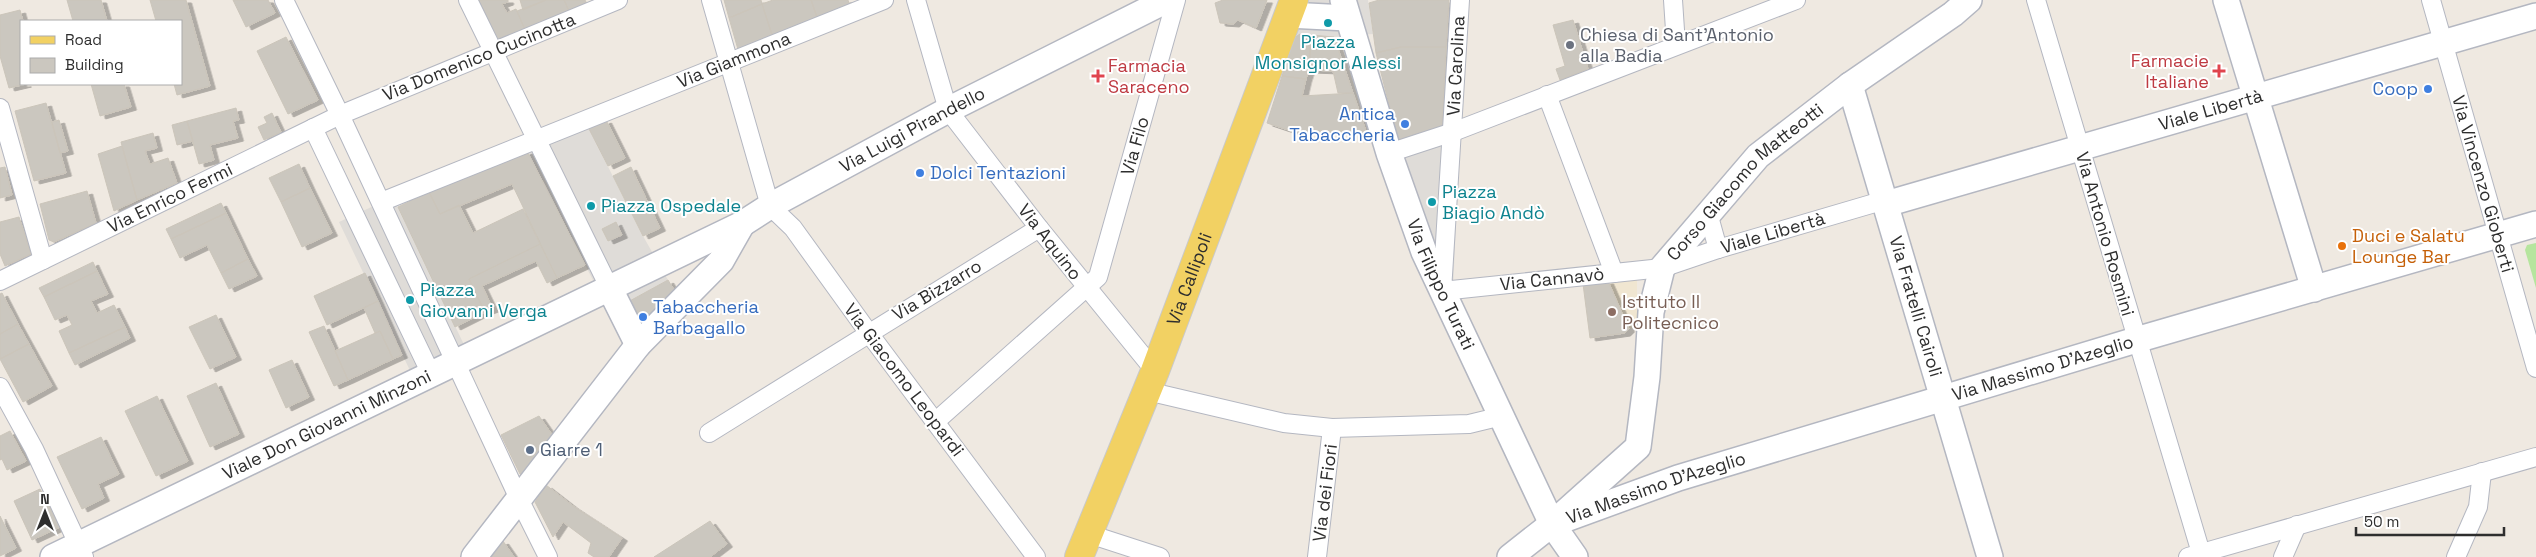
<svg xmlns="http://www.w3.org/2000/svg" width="2536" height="557" viewBox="0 0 2536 557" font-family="'Space Grotesk',sans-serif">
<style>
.education{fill:#f0e6d1}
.green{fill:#b6e59e}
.plaza{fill:#dfdcd8}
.building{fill:#cbc7bf;stroke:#cbc5ba;filter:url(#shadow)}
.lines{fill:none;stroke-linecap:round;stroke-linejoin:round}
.street-casing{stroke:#b4b7c1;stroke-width:20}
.secondary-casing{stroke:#b4b7c1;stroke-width:28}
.primary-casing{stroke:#c9c9c9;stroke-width:30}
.street{stroke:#fff;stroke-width:18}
.secondary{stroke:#fff;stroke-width:25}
.primary{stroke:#f2d163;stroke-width:28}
.culture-dot{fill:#0f9aa8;stroke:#fff;stroke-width:2}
.worship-dot{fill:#6b7280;stroke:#fff;stroke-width:2}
.health-dot{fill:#e0444e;stroke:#fff;stroke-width:2}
.shop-dot{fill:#3f7fe0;stroke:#fff;stroke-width:2}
.food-dot{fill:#e8710a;stroke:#fff;stroke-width:2}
.education-dot{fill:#8d6e63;stroke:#fff;stroke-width:2}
.service-dot{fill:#5c6f8a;stroke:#fff;stroke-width:2}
.labels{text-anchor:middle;stroke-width:4;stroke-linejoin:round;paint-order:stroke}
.worship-label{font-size:18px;fill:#5b616d;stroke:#fff;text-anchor:start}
.culture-label{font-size:18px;fill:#0d838f;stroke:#fff;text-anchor:start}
.street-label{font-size:18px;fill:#2e2e2e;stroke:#fff}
.health-label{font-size:18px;fill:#be3a42;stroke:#fff;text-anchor:end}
.shop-label{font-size:18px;fill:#366cbe;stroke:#fff;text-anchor:end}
.food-label{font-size:18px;fill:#c56008;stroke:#fff;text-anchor:start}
.education-label{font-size:18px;fill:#785e54;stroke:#fff;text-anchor:start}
.service-label{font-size:18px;fill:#4e5e75;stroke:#fff;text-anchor:start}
</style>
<defs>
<filter id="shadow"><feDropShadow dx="5.5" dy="3" stdDeviation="0" flood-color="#0004"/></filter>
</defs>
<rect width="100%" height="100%" fill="#efe9e1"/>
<path class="education" d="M1637,278V327L1629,329L1625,333L1590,338L1583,284Z"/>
<path class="green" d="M2536,243V288L2525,250L2527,245Z"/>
<path class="plaza" d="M1294,0H1368L1373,34L1334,37L1297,35L1282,32Z
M1442,126L1460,138L1453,289L1386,144Z
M588,127L643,236L668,280L626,303L599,292L527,151Z
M393,197L469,355L415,381L339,222Z"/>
<path class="building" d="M67,0H101L107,21H73Z
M150,0H186L210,86L177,95L174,84H181V21H156Z
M233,0H268L275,13L246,27Z
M479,0H508V2L502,4L507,13L516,9L525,30L498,42Z
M520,0H546L523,10Z
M546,0H564L569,11L525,30L517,11Z
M564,0H585L587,4L569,11Z
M724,0H761L762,4L729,18Z
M773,0H811L818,20L773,38L762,4Z
M811,0H848L850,6L818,20Z
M1223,0H1267L1256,28L1238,20L1234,24L1220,23L1215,3Z
M1379,0H1449L1446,47H1401L1376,53L1369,3Z
M762,4L773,38L739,53L729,18Z
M20,10L23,21L21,84H26L9,88L0,56V15Z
M1573,20L1588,69L1560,80L1556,69L1565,66L1553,25Z
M1300,34L1311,35L1309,70L1306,79L1282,76L1294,38Z
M1311,35L1334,37L1353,93H1338L1333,71L1309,70Z
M286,37L318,100L288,114L257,51Z
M1401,47H1446L1442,126L1398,140L1376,53Z
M1282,76L1306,79L1302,96L1353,93L1366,131H1291L1267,123Z
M91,84H124L131,107L100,116Z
M46,103L66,173L34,181L15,111Z
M236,108L239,120L233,121L238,138L210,145L214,160L199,164L187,121Z
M272,113L281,132L264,140L258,127L267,123L264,117Z
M59,120L68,151L60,153L52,122Z
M606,120L625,158L608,166L588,127Z
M187,121L193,141L177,145L172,125Z
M153,133L157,148L145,151L150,164L168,158L177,183L137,200L121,142Z
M122,146L137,200L114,211L98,154Z
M527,151L585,265L557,278L512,184L440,214L429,192Z
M299,164L310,188L281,202L269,178Z
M5,167L12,195L0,198V168Z
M631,167L660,228L643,236L613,176Z
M310,188L332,233L302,247L281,202Z
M87,191L96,223L54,242L49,240L40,204Z
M429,192L440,214L459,205L473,233L523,209L540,244L469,279L485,312L455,327L398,207Z
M221,203L226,213L171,239L166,229Z
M226,213L248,259L221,273L207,245L180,258L171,239Z
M19,217L31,254L5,266L0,254V222Z
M616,222L622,235L608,241L602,229Z
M540,244L557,278L547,283L536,261L482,286L493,309L485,312L469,279Z
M248,259L257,276L229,289L221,273Z
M93,262L97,271L44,297L39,288Z
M97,271L108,294L91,301L97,313L114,305L125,327L69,353L59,331L72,325L67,315L55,320L44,297Z
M365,273L378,301L327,325L314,296Z
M668,280L676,293L641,331L626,303Z
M1608,281L1629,329L1625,333L1590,338L1583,284Z
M2,293L18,324L0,334V294Z
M378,301L402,355L393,359L380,331L375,333L364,308Z
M216,315L236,357L210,369L189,327Z
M18,324L29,344L0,359V334Z
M324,326L348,380L334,386L309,332Z
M125,327L130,338L75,365L69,353Z
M380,331L393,359L348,380L335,351Z
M29,344L52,386L23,402L0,359Z
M292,360L309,397L286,408L269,370Z
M216,383L239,434L210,447L187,396Z
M157,396L188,461L156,476L125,411Z
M539,416L553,436L525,476L520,474L501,435Z
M10,431L26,461L7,470L2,459L0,460V436Z
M101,437L119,474L98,484L104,498L82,509L57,457Z
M546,485L573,506L622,538L609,557H594L588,553L591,543L563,522L553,537L535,502Z
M40,489L60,527L32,540L14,501Z
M0,516L16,548L0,556Z
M710,521L727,544L710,557H654Z
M503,541L514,557H490L492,556L487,548Z"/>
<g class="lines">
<defs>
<g id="street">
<path d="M284,0L340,115L520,501L548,557"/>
<path d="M468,0L609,287"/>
<path d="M711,0L770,206L793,228L868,332L1036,557"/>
<path d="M916,0L948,110L1039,228L1155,371"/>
<path id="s1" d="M1460,0L1442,291L1662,268L1718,249L1885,200"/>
<path d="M1673,0L1676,45"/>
<path d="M2036,0L2201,553L2205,557"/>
<path d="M2431,0L2536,368"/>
<path d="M1547,95L1614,273"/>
<path d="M0,108L43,260"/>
<path d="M313,128L431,374"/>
<path d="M1389,153L1453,132L1796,0"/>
<path d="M381,202L884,0"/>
<path d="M1708,213L1718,249"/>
<path d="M0,281L340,115L618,0"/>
<path d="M0,387L34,449L84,557"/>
<path d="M1147,391L1284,423L1332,428L1469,424L1502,416"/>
<path d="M935,422L1098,277L1176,0"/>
<path d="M709,433L1039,228"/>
<path d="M1089,534L1160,557"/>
<path d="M1317,557L1332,428"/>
<path d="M2188,557L2536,457"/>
<path d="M2283,557L2297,525"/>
<path d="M2456,557L2478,507L2482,472"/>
</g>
<g id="secondary">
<path id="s2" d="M1343,0L1389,153L1424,252L1552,524L1575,557"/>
<path d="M2226,0L2314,289"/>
<path d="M1288,15L1347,18"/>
<path id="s3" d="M1850,85L1990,557"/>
<path id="s4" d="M1886,204L2536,16"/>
<path d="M609,287L638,345"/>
<path id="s5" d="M1552,524L1678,478L2136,340L2536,224"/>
<path id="s6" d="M53,557L742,224L770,206L948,110L1167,0"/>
<path d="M474,557L638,345L721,261L742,224"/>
<path id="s7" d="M1510,557L1552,524L1638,447L1647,377L1651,312L1662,268L1758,156L1850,85L1953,14L1969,0"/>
</g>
<g id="primary">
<path id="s8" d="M1079,557L1155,371L1294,0"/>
</g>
</defs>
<use href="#street" class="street-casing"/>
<use href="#secondary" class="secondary-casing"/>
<use href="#primary" class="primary-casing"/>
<use href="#street" class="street"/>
<use href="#secondary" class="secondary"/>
<use href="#primary" class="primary"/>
</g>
<g class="culture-dot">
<circle cx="1328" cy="23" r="5"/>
<circle cx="1432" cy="202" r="5"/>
<circle cx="591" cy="206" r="5"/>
<circle cx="410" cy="300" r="5"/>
</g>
<circle class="worship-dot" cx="1570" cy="45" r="5"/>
<g class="health-dot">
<path d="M2216.5 63.5h5v5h5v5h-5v5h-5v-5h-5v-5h5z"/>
<path d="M1095.5 68.5h5v5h5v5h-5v5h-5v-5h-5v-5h5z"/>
</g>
<g class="shop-dot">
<circle cx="2428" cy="89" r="5"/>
<circle cx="1405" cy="124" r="5"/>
<circle cx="920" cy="173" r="5"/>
<circle cx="643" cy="317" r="5"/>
</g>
<circle class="food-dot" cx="2342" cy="246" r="5"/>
<circle class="education-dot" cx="1612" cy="312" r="5"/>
<circle class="service-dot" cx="530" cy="450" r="5"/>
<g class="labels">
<g class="worship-label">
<text x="1580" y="41">Chiesa di Sant'Antonio<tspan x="1580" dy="21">alla Badia</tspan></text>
</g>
<g class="culture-label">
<text x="1328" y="48" text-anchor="middle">Piazza<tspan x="1328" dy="21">Monsignor Alessi</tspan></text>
<text x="1442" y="198">Piazza<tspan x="1442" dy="21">Biagio Andò</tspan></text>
<text x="601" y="212">Piazza Ospedale</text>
<text x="420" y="296">Piazza<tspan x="420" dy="21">Giovanni Verga</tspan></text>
</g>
<g class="street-label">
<text transform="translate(479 57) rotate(-22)" y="6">Via Domenico Cucinotta</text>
<text transform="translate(734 60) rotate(-22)" y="6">Via Giammona</text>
<text transform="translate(1456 66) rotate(-87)" y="6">Via Carolina</text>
<text dy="6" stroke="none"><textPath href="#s4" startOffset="338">Viale Libertà</textPath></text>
<text dy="6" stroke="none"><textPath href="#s6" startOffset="960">Via Luigi Pirandello</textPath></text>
<text transform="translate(1135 146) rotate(-74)" y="6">Via Filo</text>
<text dy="6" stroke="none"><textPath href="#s7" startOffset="470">Corso Giacomo Matteotti</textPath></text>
<text transform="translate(2483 184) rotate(74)" y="6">Via Vincenzo Gioberti</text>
<text transform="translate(170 198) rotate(-26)" y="6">Via Enrico Fermi</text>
<text dy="6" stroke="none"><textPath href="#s1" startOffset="629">Viale Libertà</textPath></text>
<text transform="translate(2105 234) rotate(74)" y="6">Via Antonio Rosmini</text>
<text transform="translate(1050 242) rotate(52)" y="6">Via Aquino</text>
<text transform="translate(1552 279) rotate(-6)" y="6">Via Cannavò</text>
<text dy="6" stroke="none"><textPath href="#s8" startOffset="299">Via Callipoli</textPath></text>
<text dy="6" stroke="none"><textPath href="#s2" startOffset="301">Via Filippo Turati</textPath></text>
<text transform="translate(937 290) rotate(-31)" y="6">Via Bizzarro</text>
<text dy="6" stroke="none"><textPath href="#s3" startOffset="231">Via Fratelli Cairoli</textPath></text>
<text dy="6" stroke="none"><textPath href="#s5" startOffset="515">Via Massimo D'Azeglio</textPath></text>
<text transform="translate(904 380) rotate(53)" y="6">Via Giacomo Leopardi</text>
<text dy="6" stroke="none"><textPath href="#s6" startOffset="304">Viale Don Giovanni Minzoni</textPath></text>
<text dy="6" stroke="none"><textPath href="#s5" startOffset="110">Via Massimo D'Azeglio</textPath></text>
<text transform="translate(1325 493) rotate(-83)" y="6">Via dei Fiori</text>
</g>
<g class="health-label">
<text x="2209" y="67">Farmacie<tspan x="2209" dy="21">Italiane</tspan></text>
<text x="1108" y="72" text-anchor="start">Farmacia<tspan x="1108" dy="21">Saraceno</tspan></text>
</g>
<g class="shop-label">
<text x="2418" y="95">Coop</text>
<text x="1395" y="120">Antica<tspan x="1395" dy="21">Tabaccheria</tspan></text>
<text x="930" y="179" text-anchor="start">Dolci Tentazioni</text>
<text x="653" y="313" text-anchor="start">Tabaccheria<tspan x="653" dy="21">Barbagallo</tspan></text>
</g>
<g class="food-label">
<text x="2352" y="242">Duci e Salatu<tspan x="2352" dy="21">Lounge Bar</tspan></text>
</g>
<g class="education-label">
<text x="1622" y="308">Istituto Il<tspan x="1622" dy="21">Politecnico</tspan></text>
</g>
<g class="service-label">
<text x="540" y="456">Giarre 1</text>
</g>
</g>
<rect x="20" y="20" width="162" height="65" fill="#ffffff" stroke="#ababab"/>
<rect x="30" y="36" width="25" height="8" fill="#f2d163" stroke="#ababab"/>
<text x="65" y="45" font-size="15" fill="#2e2e2e">Road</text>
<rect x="30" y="58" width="25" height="15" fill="#cbc7bf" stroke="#ababab"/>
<text x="65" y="70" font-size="15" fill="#2e2e2e">Building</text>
<g transform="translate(45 512)" stroke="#ffffff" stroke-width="4" paint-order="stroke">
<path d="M0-4L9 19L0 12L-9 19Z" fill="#2e2e2e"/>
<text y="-8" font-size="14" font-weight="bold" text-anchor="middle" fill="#2e2e2e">N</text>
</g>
<path d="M2356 527v8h148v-8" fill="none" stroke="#2e2e2e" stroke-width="2.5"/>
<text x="2364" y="527" font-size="15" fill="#2e2e2e" stroke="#ffffff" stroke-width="4" paint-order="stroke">50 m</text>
</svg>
